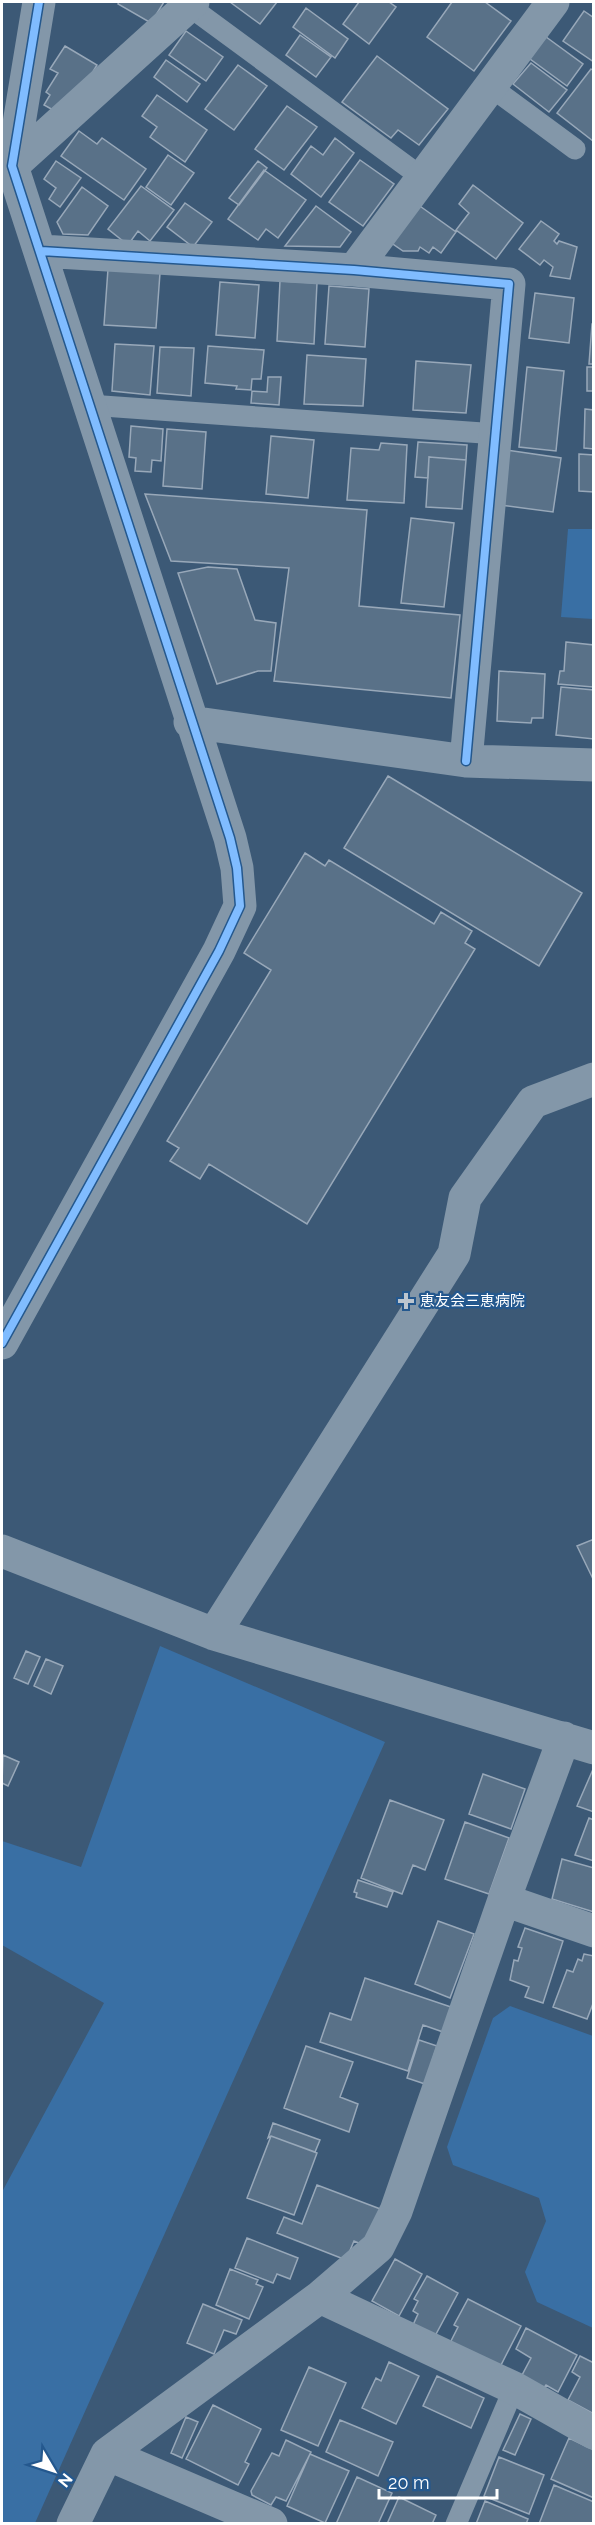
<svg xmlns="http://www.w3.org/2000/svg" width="595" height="2525" viewBox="0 0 595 2525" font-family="Raleway,'Noto Sans JP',sans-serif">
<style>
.green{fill:#396fa4}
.building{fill:#597188;stroke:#98a8b9;stroke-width:1.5}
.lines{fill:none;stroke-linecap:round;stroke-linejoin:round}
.service{stroke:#8397a9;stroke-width:21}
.minor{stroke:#8397a9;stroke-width:33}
.cycleway-casing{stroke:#24588e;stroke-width:11}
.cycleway{stroke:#80bcff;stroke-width:8}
.poi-dot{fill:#bbc5cf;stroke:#24588e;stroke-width:2}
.labels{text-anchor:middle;stroke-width:4.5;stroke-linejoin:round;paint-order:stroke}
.poi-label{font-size:15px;fill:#fff;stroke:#24588e;text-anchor:start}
</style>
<rect width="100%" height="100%" fill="#3c5976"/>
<path class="green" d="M568,529H593V619L561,617Z
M160,1646L385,1742L35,2523H2V2192L104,2003L2,1945V1841L81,1867Z
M510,2006L593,2036V2328L537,2302L525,2272L546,2221L539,2198L453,2165L447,2147L493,2018Z"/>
<path class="building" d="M119,2H164L151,23L118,4Z
M230,2H277L260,24Z
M359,2H389L396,7L369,44L343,24Z
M452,2H485L511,21L474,71L427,37Z
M306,8L348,39L335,58L293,27Z
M584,11L594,18V62L563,41Z
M186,31L223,57L206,81L169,55Z
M542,34L583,64L567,86L526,56Z
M300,35L331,57L316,77L286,55Z
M65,46L97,65L79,95L55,111L44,105L50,95L46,92L58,73L50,69Z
M377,56L448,109L419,145L398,130L391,138L342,102Z
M166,60L200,84L187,102L154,77Z
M531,63L567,90L549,112L513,84Z
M238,65L267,86L234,130L205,109Z
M591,69L594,71L593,141L557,113Z
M157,95L207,130L185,162L150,137L157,127L142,116Z
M287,106L317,127L284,170L255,149Z
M79,131L97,144L102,138L146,169L124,200L61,156Z
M335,138L354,153L321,197L291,174L311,146L323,155Z
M168,155L194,173L171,205L146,187Z
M360,160L394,184L363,226L329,202Z
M56,161L81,178L60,207L49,199L56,188L44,179Z
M258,161L267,168L239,205L229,198Z
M264,170L306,200L278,238L266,229L258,240L228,219Z
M473,185L523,223L496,259L456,230L469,213L459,204Z
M141,186L174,210L150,241L138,231L128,245L108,229Z
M82,187L108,206L88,235L63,234L57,222Z
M185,203L212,222L193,247L167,227Z
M417,204L456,232L441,253L433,247L429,253L420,247L418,251H403L390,242Z
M316,206L351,232L340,247L285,246Z
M541,221L559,234L554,241L557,244L559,241L577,247L570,279L550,276L553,267L544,260L540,265L519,249Z
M108,269L160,273L156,328L104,325Z
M280,281L317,283L314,344L277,341Z
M220,282L259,285L255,338L216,335Z
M329,286L369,289L365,347L325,344Z
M535,293L574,298L569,343L529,338Z
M592,324H594V364H589Z
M115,344L154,346L150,395L112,391Z
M208,346L264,350L261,379H252L251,390L236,389L237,386L205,383Z
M160,347L194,348L191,396L157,393Z
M307,355L366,359L363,406L304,404Z
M416,361L471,365L466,413L413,410Z
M527,367L564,371L556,451L519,447Z
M587,367H594V391H587Z
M268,377H281L279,405L251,403L252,391L267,392Z
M585,409L594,410V449L584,448Z
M131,426L163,429L161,461L152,460L151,472L135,471L136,458L129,457Z
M167,429L206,432L202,489L163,486Z
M271,436L314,440L308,498L266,494Z
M418,442L467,445L466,460L429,457L428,478L415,477Z
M381,443L407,445L404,503L347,500L351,448L379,450Z
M507,450L561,458L553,512L500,505Z
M579,454L594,455V492L579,491Z
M429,457L466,460L462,509L426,507Z
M145,494L367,510L359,606L460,615L451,698L274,681L289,568L171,561Z
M411,518L454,523L444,607L401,603Z
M208,567L237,569L255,620L276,623L271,671H258L217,684L178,573Z
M566,642L594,645L593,687L558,684L560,671H564Z
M499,671L545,674L543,718H532L531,723L497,721Z
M561,687L594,690V739L556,735Z
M388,776L582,893L539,966L344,848Z
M305,853L325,866L329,860L434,924L441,912L472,931L465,943L475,949L307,1224L209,1164L200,1179L170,1161L179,1148L167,1141L271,970L244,953Z
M594,1539V1581L577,1546Z
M26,1651L40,1657L28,1684L14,1678Z
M46,1659L63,1666L51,1694L34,1686Z
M3,1755L19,1762L8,1786L2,1783Z
M594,1767V1812L577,1806Z
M483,1774L525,1789L511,1829L469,1814Z
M390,1800L444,1820L425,1870L413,1865L402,1894L361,1878Z
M589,1818L594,1820V1861L575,1855Z
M465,1822L509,1838L489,1894L445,1879Z
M562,1859L594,1868V1912L552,1899Z
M358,1880L393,1892L387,1907L356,1897L357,1893L354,1892Z
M438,1921L474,1934L450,1998L415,1984Z
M525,1928L563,1941L543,2003L525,1997L529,1987L510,1980L514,1960L518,1961L522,1948L518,1947Z
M584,1954L594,1956V2001L587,2019L553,2007L567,1970L573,1972L578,1959L582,1961Z
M365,1978L451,2007L443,2032L423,2025L408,2071L320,2042L330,2013L351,2020Z
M419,2040L437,2046L425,2084L407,2078Z
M306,2046L353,2062L340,2097L358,2104L349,2132L284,2108Z
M273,2123L320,2140L315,2152L271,2136L268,2138Z
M271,2136L317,2153L294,2215L247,2198Z
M317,2185L383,2210L368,2247L354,2241L346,2260L277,2233L284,2217L302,2224Z
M247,2238L298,2258L290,2279L277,2274L273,2283L235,2268Z
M395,2259L422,2274L399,2316L372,2301Z
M230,2269L258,2280L256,2284L263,2287L249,2319L216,2305Z
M427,2276L458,2293L435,2336L413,2325L418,2314L413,2311L418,2301L414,2299Z
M468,2299L521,2326L500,2367L450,2343L458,2327L454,2325Z
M203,2304L242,2320L236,2334L224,2330L214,2354L187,2343Z
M526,2328L577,2355L558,2392L546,2385L543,2389L521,2377L531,2358L516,2349Z
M580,2356L594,2363V2414L568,2400L580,2377L572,2372Z
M389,2362L419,2376L396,2424L362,2408L376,2378L381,2381Z
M309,2367L346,2383L318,2446L281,2430Z
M437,2376L484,2398L471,2428L423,2406Z
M213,2405L261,2429L245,2462L249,2464L238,2485L186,2459Z
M520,2414L531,2419L515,2455L503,2450Z
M186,2417L198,2422L182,2458L171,2453Z
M340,2420L393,2442L378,2476L326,2452Z
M569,2438L594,2450V2498L551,2479Z
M286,2440L311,2452L286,2501L276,2497L271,2505L252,2495L251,2491L272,2453L279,2456Z
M310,2454L349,2471L325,2523L287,2506Z
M499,2457L544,2475L529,2514L484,2496Z
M357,2477L392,2493L378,2524H336Z
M554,2485L594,2502V2524H539Z
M399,2497L436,2515L432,2524H387Z
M485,2501L528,2519L526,2524H476Z"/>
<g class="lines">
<path class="service" d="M189,6L424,179
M491,87L575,149
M89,405L497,434
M456,2524L514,2388"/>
<path class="minor" d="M12,166L193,2
M41,251L354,270L509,284L466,761
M354,270L553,2
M190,722L466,761L594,765
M2,1343L219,951L240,906L237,868L230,838L12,166L39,2
M2,1551L214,1634L594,1748
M214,1634L454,1254L465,1198L533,1102L594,1079
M564,1738L504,1900L594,1931
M320,2297L514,2388L594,2433
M107,2454L271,2524
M73,2524L107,2454L320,2297L378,2247L396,2211L504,1900"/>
<defs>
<path id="cycleway" d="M41,251L354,270L509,284L466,761
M2,1343L219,951L240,906L237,868L230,838L12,166L39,2"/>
</defs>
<use href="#cycleway" class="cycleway-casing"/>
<use href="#cycleway" class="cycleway"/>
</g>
<path class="poi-dot" d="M403 1292h6v6h6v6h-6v6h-6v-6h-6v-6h6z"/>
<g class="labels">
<g class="poi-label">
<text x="420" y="1306">恵友会三恵病院</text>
</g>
</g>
<rect width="595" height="2525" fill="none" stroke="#ffffff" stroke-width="6"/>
<g transform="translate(54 2471) rotate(129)" stroke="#24588e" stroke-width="4.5" paint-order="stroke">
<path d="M0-4.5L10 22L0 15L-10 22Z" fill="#ffffff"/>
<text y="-9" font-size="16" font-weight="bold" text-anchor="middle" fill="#ffffff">N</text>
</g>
<path d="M379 2489v9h118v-9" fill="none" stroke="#ffffff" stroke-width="3"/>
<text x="388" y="2489" font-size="18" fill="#ffffff" stroke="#24588e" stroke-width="4.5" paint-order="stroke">20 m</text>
</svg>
